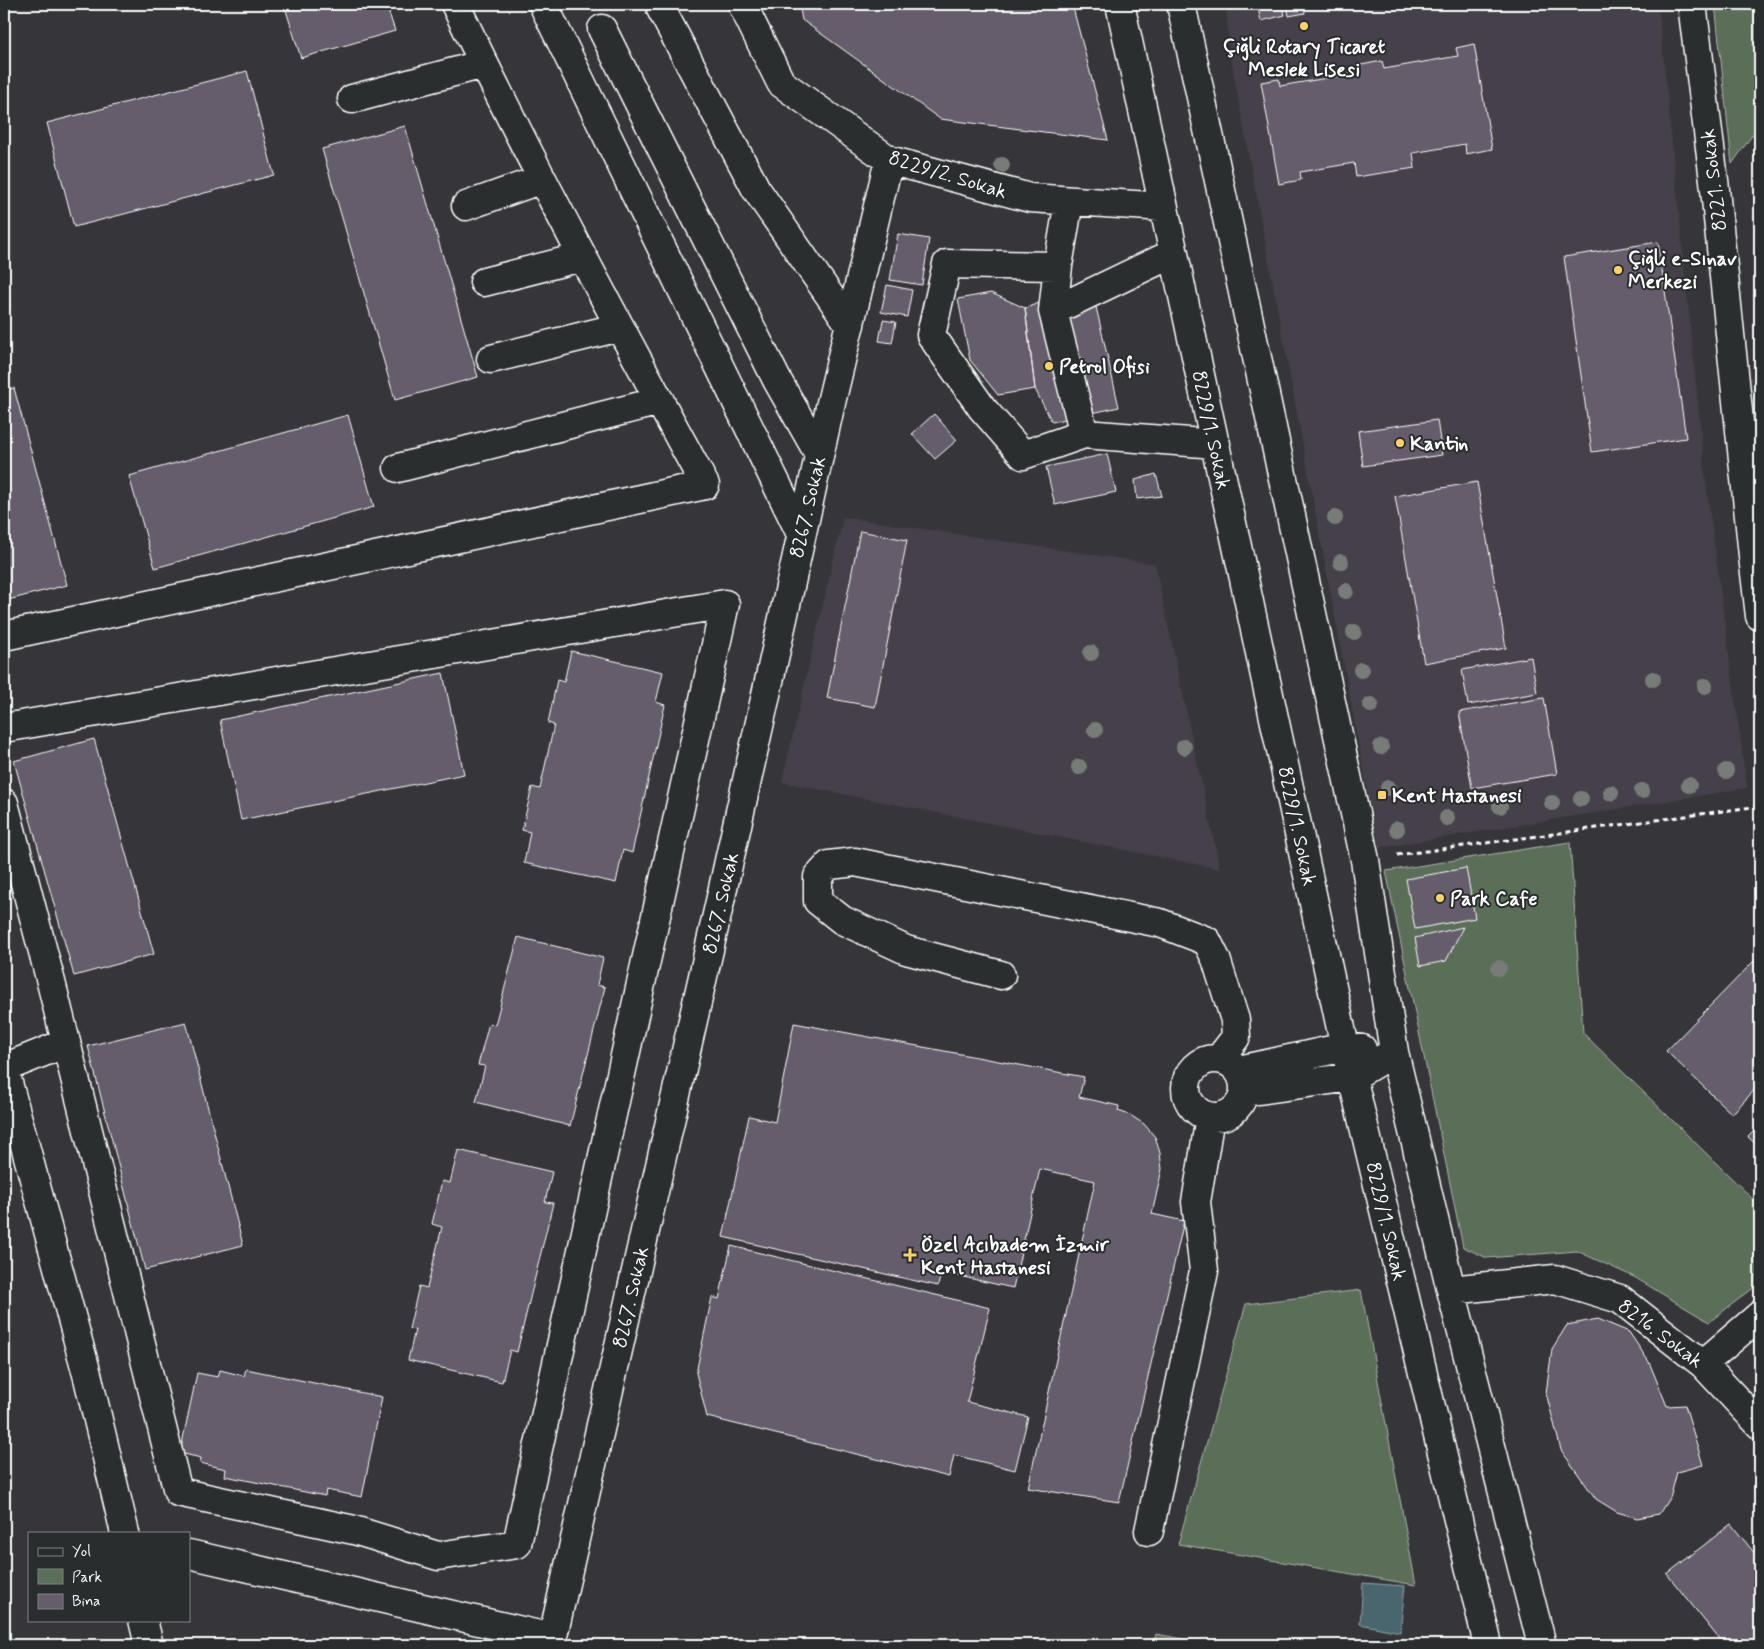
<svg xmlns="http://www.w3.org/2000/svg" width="1764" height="1649" viewBox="0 0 1764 1649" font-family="Mynerve,sans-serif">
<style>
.built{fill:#444149}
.green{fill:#5a6e59;stroke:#acb6ac}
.water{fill:#4a666e;stroke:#92a3a8}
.building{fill:#655c6c;stroke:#fff}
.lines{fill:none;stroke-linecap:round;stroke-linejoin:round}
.minor-casing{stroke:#fff;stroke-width:31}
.path{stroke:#fff;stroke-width:3;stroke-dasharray:5 4;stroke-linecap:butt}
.minor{stroke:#2a2d2e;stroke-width:28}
.tree{fill:#777c79}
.poi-dot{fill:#ffd166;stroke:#2a2d2e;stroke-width:2}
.labels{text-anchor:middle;stroke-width:4;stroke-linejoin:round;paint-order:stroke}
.poi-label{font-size:20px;font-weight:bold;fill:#fff;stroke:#2a2d2e;text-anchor:start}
.street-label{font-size:20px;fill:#fff;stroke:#2a2d2e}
</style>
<rect width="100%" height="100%" fill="#36363a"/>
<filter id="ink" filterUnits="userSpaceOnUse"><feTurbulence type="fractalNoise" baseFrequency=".02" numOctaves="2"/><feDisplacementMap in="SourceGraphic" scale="10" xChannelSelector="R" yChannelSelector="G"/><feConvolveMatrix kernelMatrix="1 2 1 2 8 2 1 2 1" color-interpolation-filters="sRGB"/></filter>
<g filter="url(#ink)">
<path class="built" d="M1226,4H1658L1706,483L1747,788L1378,848L1229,49Z
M843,517L1155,564L1220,869L782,782Z"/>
<path class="green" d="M1715,4H1760V124L1732,164Z
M1570,842L1583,1033L1760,1206V1283L1709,1322L1634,1277L1577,1251L1487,1258L1463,1247L1386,871Z
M1361,1290L1416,1585L1178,1544L1246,1304Z
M1156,1634L1215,1645H1153Z"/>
<path class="water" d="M1363,1583L1405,1586L1400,1632L1360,1624Z"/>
<path class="building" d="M284,4H386L395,31L301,58Z
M799,4H1072L1108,140L940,119L802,20Z
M1257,4H1282L1285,15L1261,21Z
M1287,4H1303L1305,13L1289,16Z
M1474,44L1492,149L1466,154L1465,144L1413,153L1415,168L1356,177L1354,163L1300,172L1301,180L1279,184L1261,82L1279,79L1280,86L1357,73L1356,66L1382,61L1384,69L1458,56L1456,48Z
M247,71L274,175L74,227L47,123Z
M405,126L478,377L395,400L322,149Z
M898,234L929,239L922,285L890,280Z
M1658,242L1686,438L1592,452L1564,257Z
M1760,244V255L1754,250Z
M4,285L10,306L4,307Z
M887,285L912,290L907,317L881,312Z
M1091,285L1119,407L1052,422L1035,389L1025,308Z
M991,293L1025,308L1035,389L998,395L970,360L958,299Z
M883,320L896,322L892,343L879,341Z
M14,388L67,585L4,601V390Z
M934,414L957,440L935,459L912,434Z
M348,415L374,507L155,568L129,476Z
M1437,420L1442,455L1363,466L1358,431Z
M1107,454L1116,492L1055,505L1046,467Z
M1156,474L1162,496L1137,499L1135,480Z
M1477,482L1506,648L1424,663L1395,496Z
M860,531L907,540L875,707L827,698Z
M571,651L663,672L656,702L665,705L632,853L623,850L616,883L524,863L530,832L522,830L532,787L540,789L554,725L548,723L557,680L564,682Z
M1531,657L1537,693L1468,705L1462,670Z
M443,673L464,774L241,820L220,720Z
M1544,698L1557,774L1472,788L1459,712Z
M94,739L154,954L74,976L14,761Z
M1466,868L1475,918L1415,929L1406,879Z
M1463,927L1446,961L1420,966L1415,938Z
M518,937L603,958L597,985L605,987L570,1126L476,1102L485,1066L478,1065L489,1023L495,1025Z
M1754,961L1760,967V1084L1732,1114L1666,1051Z
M186,1022L243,1245L145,1270L88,1046Z
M794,1023L1084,1077L1079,1097L1119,1106L1118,1111L1130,1115L1144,1124L1155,1137L1160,1153L1162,1169L1152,1214L1184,1221L1119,1502L1028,1488L1095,1181L1040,1169L1013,1288L941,1272L938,1286L723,1237L749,1116L775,1122Z
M1760,1125V1148L1748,1137Z
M458,1150L552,1172L545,1202L553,1203L517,1352L510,1350L502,1382L408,1360L415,1330L409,1329L419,1286L427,1288L442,1227L432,1224L442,1181L450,1183Z
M731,1246L990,1308L967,1402L1028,1417L1015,1470L954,1455L949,1477L707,1417L696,1373L712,1297L719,1299Z
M1598,1319L1629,1332L1649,1362L1667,1406L1685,1405L1703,1465L1677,1472L1671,1495L1659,1514L1637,1518L1617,1512L1596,1499L1561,1450L1546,1393L1552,1349L1567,1325Z
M246,1369L382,1397L362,1497L326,1490L325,1496L225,1476L226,1469L200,1463L201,1458L180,1453L197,1373L218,1377L220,1370L244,1376Z
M1731,1524L1760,1560V1645H1724L1667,1574Z"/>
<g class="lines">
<defs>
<path id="minor" d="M543,4L801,534
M661,4V9L756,189L850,325
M742,4L781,83L889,160L1030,198L1164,207
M1120,4L1345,1047L1488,1645
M1181,4L1365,860L1394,1052L1451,1290L1542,1645
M1692,4L1714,180L1754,565L1760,616
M602,29L777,380L819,454
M352,99L484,64
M1069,201L1058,266L1053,311L1084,434L1216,444
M466,206L542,179
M1058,266L947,264L931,335L982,408L1023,455L1084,434
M484,282L582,257
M1053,311L1174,253
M491,359L620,327
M398,468L660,401
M4,636L705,485C619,326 533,167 455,4
M4,728L725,604L517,1544L438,1556L354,1530L178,1492L51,982L4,803
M1001,975L906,950L842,920L818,901V877L829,865L855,862L1160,923L1207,941L1216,959L1235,1020L1236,1037L1219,1059
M1186 1088a29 29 0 1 1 58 0a29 29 0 1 1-58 0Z
M4,1068L88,1378L125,1533
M4,1068L66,1043
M1239,1070L1345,1047L1362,1049
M1244,1092L1352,1077L1394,1052
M1451,1290L1555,1279L1620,1299L1703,1364L1760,1425
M1703,1364L1760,1315
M1149,1531L1204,1271L1196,1202L1210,1117
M189,1554L552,1638
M143,1620L149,1645
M551,1645L721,897L830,407L889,160"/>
</defs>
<use href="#minor" class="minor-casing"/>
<path class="path" d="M1397,855L1760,806"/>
<use href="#minor" class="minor"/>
</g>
<g class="tree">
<circle cx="1002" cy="165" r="8"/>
<circle cx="1335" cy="518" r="8"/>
<circle cx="1341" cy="562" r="8"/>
<circle cx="1346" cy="591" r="8"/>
<circle cx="1354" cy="632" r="8"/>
<circle cx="1091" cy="653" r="8"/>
<circle cx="1361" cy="670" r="8"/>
<circle cx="1653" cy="679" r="8"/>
<circle cx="1705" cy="686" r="8"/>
<circle cx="1371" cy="705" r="8"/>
<circle cx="1095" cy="730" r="8"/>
<circle cx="1184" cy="747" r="8"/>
<circle cx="1381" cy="747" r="8"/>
<circle cx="1079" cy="767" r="8"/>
<circle cx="1726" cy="771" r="8"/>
<circle cx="1689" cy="785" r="8"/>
<circle cx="1388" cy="788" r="8"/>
<circle cx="1642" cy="791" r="8"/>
<circle cx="1611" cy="793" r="8"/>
<circle cx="1581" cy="799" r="8"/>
<circle cx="1552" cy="803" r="8"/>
<circle cx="1500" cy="806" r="8"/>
<circle cx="1447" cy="818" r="8"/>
<circle cx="1397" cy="829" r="8"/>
<circle cx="1499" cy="968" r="8"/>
</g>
</g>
<g class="poi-dot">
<circle cx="1304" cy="26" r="5"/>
<circle cx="1618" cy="270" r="5"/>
<circle cx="1049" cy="366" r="5"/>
<circle cx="1400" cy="443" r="5"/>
<rect x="1377" y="790" width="10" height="10" rx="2.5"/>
<circle cx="1440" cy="898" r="5"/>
<path d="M907.5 1247.5h5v5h5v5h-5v5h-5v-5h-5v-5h5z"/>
</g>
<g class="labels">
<g class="poi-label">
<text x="1304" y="53" text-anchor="middle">Çiğli Rotary Ticaret<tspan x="1304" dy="23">Meslek Lisesi</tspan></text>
<text x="1628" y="265">Çiğli e-Sınav<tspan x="1628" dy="23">Merkezi</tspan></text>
<text x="1059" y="373">Petrol Ofisi</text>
<text x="1410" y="450">Kantin</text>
<text x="1392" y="802">Kent Hastanesi</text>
<text x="1450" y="905">Park Cafe</text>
<text x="921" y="1251">Özel Acıbadem İzmir<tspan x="921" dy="23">Kent Hastanesi</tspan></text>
</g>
<g class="street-label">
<text transform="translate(948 174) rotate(17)" y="7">8229/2. Sokak</text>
<text transform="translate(1713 180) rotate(-97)" y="7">8221. Sokak</text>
<text transform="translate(1212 430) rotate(78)" y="7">8229/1. Sokak</text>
<text transform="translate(807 507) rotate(-77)" y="7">8267. Sokak</text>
<text transform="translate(1298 826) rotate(78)" y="7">8229/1. Sokak</text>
<text transform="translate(720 903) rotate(-77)" y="7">8267. Sokak</text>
<text transform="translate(1387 1221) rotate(77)" y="7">8229/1. Sokak</text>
<text transform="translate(630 1297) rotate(-77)" y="7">8267. Sokak</text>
<text transform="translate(1661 1333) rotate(37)" y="7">8216. Sokak</text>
</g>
</g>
<rect width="1764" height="1649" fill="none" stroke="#2a2d2e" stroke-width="20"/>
<rect x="10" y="10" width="1744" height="1629" fill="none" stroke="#fff" stroke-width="2" filter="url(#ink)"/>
<rect x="28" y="1532" width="162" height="90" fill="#2a2d2e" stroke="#7f8182"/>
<rect x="38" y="1548" width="25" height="8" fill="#2a2d2e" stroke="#7f8182"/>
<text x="72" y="1556" font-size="15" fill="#ffffff">Yol</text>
<rect x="38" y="1569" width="25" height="15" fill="#5a6e59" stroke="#7f8182"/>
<text x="72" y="1582" font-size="15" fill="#ffffff">Park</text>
<rect x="38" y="1594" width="25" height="15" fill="#655c6c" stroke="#7f8182"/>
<text x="72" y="1606" font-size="15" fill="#ffffff">Bina</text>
</svg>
